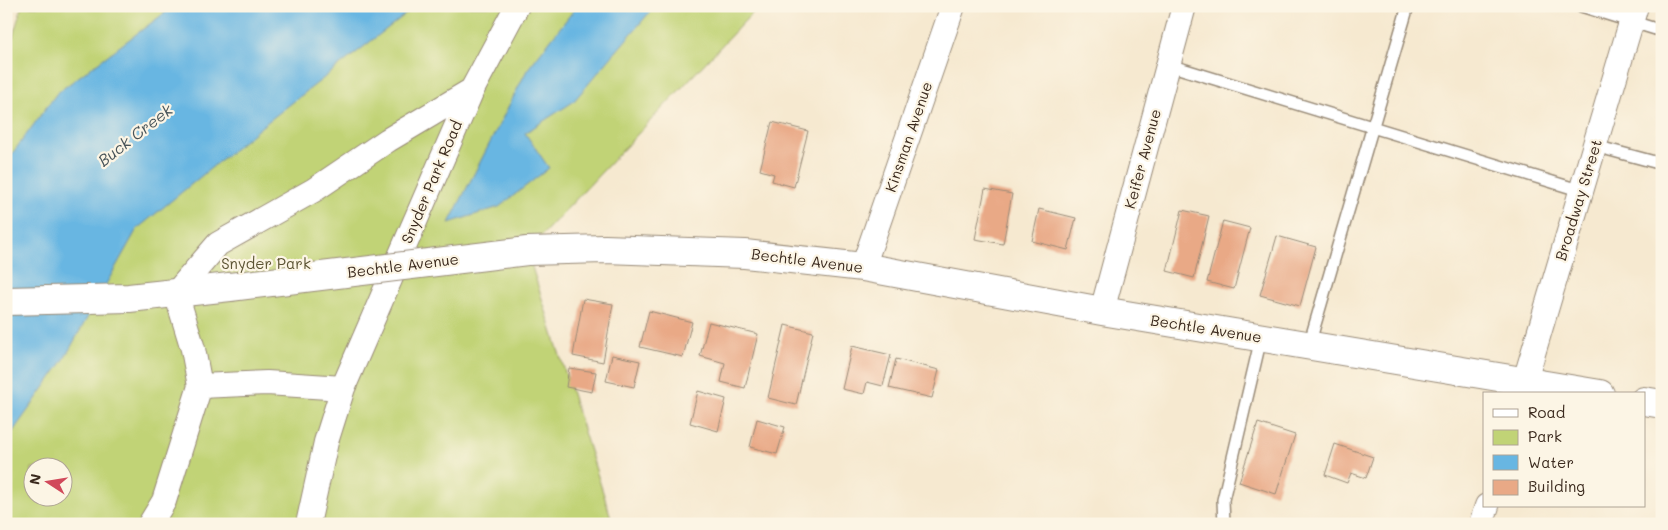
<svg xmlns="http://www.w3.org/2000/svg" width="1668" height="530" viewBox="0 0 1668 530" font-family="Mali,sans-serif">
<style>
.green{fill:#c1d376;stroke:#7e7e4a;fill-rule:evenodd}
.water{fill:#68b6e2;stroke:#527080}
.building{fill:#e9a986}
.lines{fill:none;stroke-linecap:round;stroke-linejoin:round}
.lane-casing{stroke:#988a77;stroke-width:14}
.street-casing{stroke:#988a77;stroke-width:26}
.secondary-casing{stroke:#988a77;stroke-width:30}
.lane{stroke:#fff;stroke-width:11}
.street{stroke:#fff;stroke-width:24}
.secondary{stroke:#fff;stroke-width:28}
.secondary-bridge-casing{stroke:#988a77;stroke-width:30;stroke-linecap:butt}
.secondary-bridge{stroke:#fff;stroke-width:28}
.labels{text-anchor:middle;stroke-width:4.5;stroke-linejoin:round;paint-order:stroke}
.street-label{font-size:15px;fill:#3b2a1e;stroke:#fcf5e5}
.park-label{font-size:15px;fill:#5c5434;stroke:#fcf5e5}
.water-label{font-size:16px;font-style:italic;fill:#485459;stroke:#fcf5e5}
</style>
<rect width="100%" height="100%" fill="#fcf5e5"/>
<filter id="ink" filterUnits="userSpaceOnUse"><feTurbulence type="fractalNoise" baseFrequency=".02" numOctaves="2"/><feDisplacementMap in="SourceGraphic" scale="10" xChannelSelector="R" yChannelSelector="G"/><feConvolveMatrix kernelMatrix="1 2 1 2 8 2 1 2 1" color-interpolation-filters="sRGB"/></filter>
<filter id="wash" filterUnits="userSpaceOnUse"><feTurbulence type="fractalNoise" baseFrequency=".0096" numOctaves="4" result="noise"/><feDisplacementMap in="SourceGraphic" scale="20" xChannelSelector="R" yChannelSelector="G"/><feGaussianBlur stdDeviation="1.12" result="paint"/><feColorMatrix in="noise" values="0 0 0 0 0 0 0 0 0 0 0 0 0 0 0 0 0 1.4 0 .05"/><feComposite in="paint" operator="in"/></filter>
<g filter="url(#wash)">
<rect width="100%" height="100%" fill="#f6e9d0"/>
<path class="green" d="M22,6H759L527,251L613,524H6V59ZM32,468H62V498H32Z"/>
<path class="water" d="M174,6H416L261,127L137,229L63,361L9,437L6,436V162L57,93Z
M577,6H655L573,102L525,133L549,168L499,207L449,223L527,70Z"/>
<g id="blocks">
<path class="building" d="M772,122L808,131L794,187L772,181L774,174L760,170Z
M985,189L1012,194L1003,244L975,239Z
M1039,209L1076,218L1068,250L1032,241Z
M1182,210L1209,216L1194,278L1167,271Z
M1223,221L1250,228L1234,289L1207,282Z
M1277,236L1316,247L1300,306L1260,295Z
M583,299L613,304L603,362L573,356Z
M649,311L692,322L683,357L640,347Z
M709,322L758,334L745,388L721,382L725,363L700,356Z
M785,325L813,332L796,405L768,398Z
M852,346L891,355L883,386L867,382L864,394L842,389Z
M612,355L640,361L634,387L606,381Z
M896,359L939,370L932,398L889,388Z
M569,368L596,372L592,392L566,387Z
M698,391L726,399L718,431L690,423Z
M757,419L785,427L777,454L750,447Z
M1258,423L1295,435L1276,494L1239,482Z
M1335,444L1373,457L1366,478L1351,473L1347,483L1325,475Z"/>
</g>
</g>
<g filter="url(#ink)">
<use href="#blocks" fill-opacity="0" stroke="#988a77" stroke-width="1"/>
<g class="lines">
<defs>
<path id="lane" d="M1581,6L1662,31
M1169,65L1582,191
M1595,146L1662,164
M1309,345L1408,6
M1224,524L1223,500L1261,338"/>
<path id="street" d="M863,267L953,6
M1102,311L1184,6
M200,386L193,349L176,293L218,244L314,190L388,140L472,90
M1521,394L1636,6
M150,524L164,501L200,386L267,383L343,388
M308,524L326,442L343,388L472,90L517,6
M1481,524L1487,506"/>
<path id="secondary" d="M527,251L605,249L745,254L863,267L1102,311L1600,394
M6,301L129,298L230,287
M1644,401L1662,404"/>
</defs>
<use href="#lane" class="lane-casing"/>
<use href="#street" class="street-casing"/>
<use href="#secondary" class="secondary-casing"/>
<use href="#lane" class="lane"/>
<use href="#street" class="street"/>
<use href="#secondary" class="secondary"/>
<defs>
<path id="secondary-bridge" d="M230,287L527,251"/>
</defs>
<use href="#secondary-bridge" class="secondary-bridge-casing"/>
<use href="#secondary-bridge" class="secondary-bridge"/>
</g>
</g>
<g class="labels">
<g class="street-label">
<text transform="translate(909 137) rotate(-71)" y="5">Kinsman Avenue</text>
<text transform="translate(1143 159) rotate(-75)" y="5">Keifer Avenue</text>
<text transform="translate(432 182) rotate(-67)" y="5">Snyder Park Road</text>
<text transform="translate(1579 200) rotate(-73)" y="5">Broadway Street</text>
<text transform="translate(807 261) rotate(7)" y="5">Bechtle Avenue</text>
<text transform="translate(403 266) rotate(-7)" y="5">Bechtle Avenue</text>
<text transform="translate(1206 329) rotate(9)" y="5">Bechtle Avenue</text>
</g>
<g class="park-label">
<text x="266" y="269">Snyder Park</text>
</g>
<g class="water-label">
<text transform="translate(135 135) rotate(-38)" y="6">Buck Creek</text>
</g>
</g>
<rect width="1668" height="530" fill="none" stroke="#fcf5e5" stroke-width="25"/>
<rect x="1483" y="392" width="162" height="115" fill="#fcf5e5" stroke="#afa495"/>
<rect x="1493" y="409" width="25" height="8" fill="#ffffff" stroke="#afa495"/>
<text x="1528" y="418" font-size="15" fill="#3b2a1e">Road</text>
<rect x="1493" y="430" width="25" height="15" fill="#c1d376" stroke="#afa495"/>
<text x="1528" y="442" font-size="15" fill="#3b2a1e">Park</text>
<rect x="1493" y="455" width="25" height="15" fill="#68b6e2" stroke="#afa495"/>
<text x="1528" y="468" font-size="15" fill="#3b2a1e">Water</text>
<rect x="1493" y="480" width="25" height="15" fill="#e9a986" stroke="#afa495"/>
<text x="1528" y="492" font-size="15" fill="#3b2a1e">Building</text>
<g transform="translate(48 482) rotate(282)"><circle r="24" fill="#fcf5e5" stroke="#afa495"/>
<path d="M0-4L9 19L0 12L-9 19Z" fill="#d1495b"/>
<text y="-8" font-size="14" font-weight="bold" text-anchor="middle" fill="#3b2a1e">N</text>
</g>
</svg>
